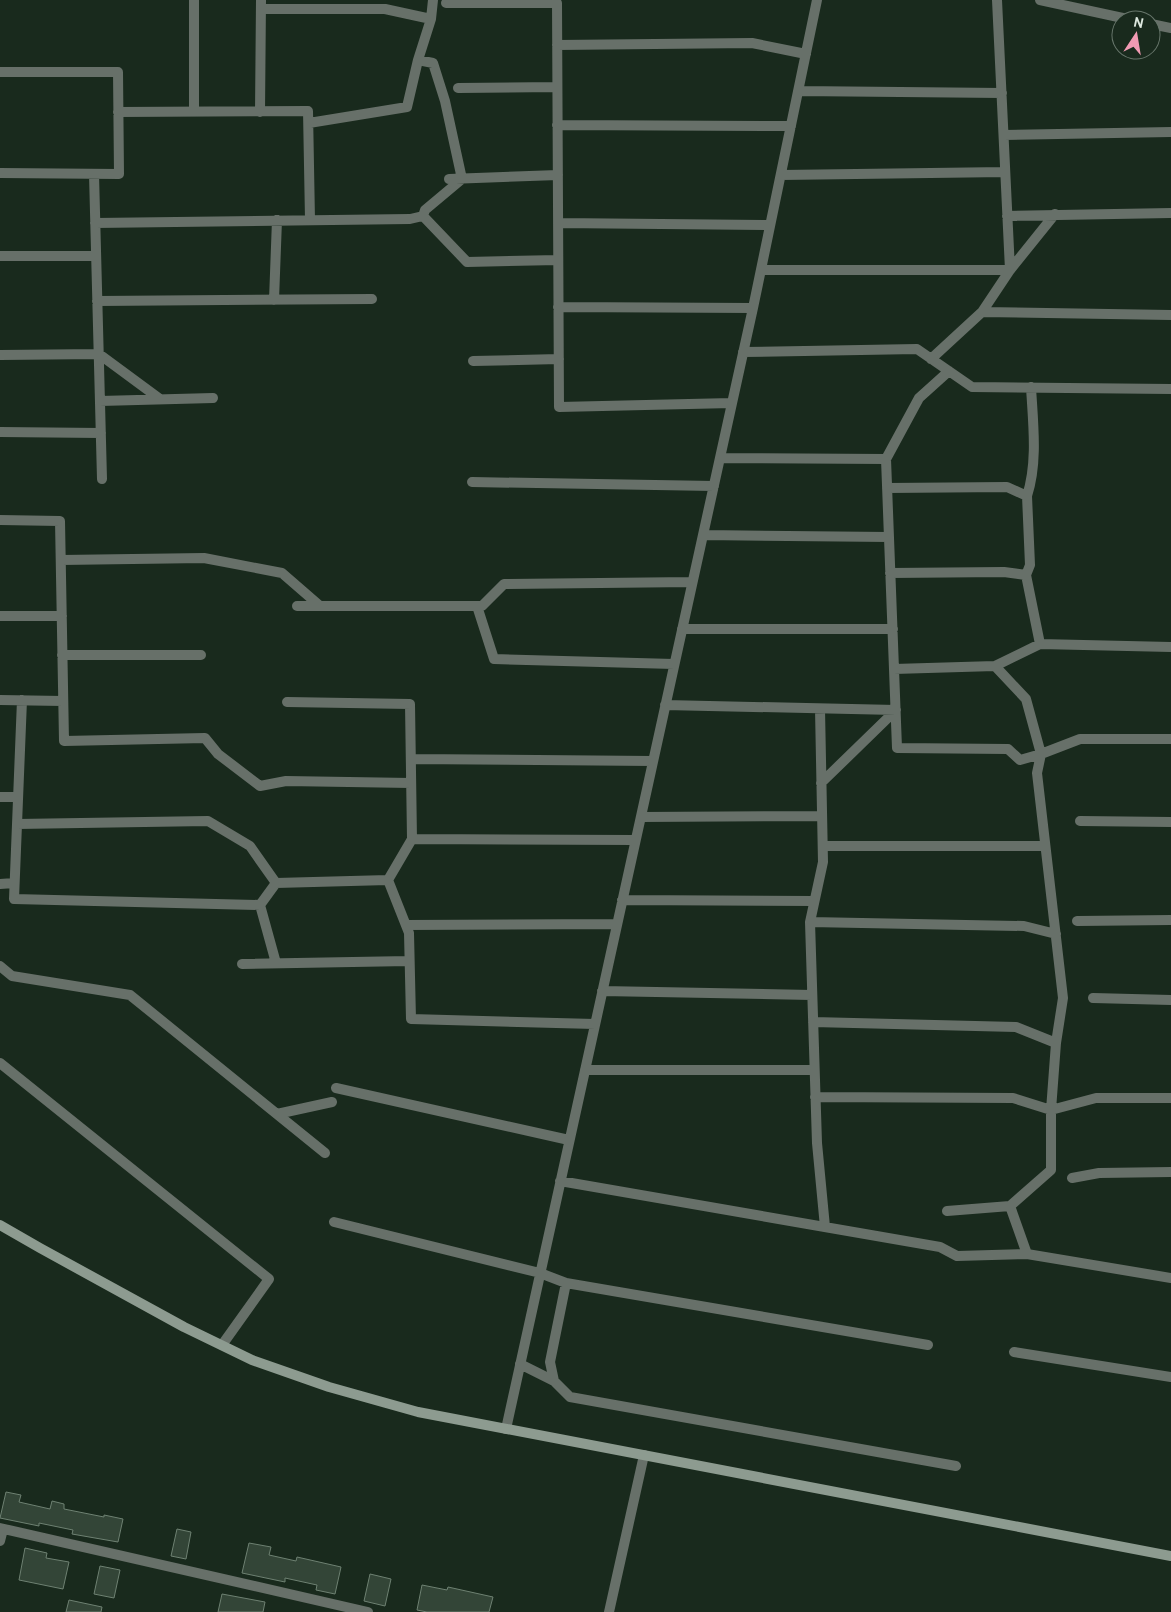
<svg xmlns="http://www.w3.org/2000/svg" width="1171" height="1612" viewBox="0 0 1171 1612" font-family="Overpass,sans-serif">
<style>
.building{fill:#334537;stroke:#6e8172}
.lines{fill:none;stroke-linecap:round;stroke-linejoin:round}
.street{stroke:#677069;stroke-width:10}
.secondary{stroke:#8d9b90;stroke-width:10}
</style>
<rect width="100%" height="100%" fill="#192a1d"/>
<path class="building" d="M6,1492L21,1495L19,1502L50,1509L52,1501L64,1504V1509L104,1517V1515L123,1519L118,1542L72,1534L73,1530L39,1523V1526L0,1518Z
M177,1529L191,1532L186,1559L171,1556Z
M249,1543L271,1547L269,1555L296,1561L297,1557L341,1567L335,1594L316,1590L317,1585L285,1578V1582L242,1573Z
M25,1548L47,1553L46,1558L69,1562L63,1589L19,1580Z
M100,1566L120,1570L114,1598L94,1594Z
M370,1574L391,1579L385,1606L364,1601Z
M422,1585L447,1590L448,1587L493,1597L489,1612H427L417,1610Z
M222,1594L265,1602L263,1612H218Z
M69,1600L102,1607L101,1612H66Z"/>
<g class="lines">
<path class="street" d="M1040,0L1132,20
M446,3H557L559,407L732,403
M261,9H385L431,19
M1151,24L1171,28
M557,45L752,43L806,54
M418,60L433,63L445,101L462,179L425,210L423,216
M0,72H118L119,174L0,173
M458,88L557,87
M798,91L1002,93
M118,112L308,111L310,220
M194,112V0
M260,112L261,0
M309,123L407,107L418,60L431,19L433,0
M557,125L791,126
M1004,135L1171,132
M94,174L102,479
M781,175L1005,172
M449,179L558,175
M423,216L467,262L558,260
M1007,216L1171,213
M95,223L410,219L423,216
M558,223L770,225
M0,256H96
M761,270H1010L997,0
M274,300L277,220
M97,301L372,299
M558,307L753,308
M982,312L1171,315
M743,352L917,349L972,387L1171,389
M0,355L99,354L160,399
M931,359L982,312L1010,270L1055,214
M473,361L559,359
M1031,387C1033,423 1038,462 1027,496L1030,565L1026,575L1040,644
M100,401L213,398
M0,432L101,433
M720,458L886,459
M472,482L714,486
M887,488L1007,487L1027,496
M0,520L60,521L64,741L205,738L218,754L260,786L286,781L411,783
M703,535L889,537
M61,560L204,558L282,573L320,606
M890,573L1004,572L1026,575
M297,606H482L504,584L692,582
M477,606L494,659L674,664
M0,616H62
M682,629H893
M62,655H201
M995,666L1026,699L1041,754L1080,739H1171
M894,669L995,666L1040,644L1171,647
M0,700L63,701
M22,700L14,899L260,905
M287,702L410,704L412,839L388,880L409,933L411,1019L595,1024
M665,705L896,710
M820,709L823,862L810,922L817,1143L825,1227
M411,759L653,761
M821,783L896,710
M0,797H18
M641,817L822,816
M1080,821L1171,822
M17,824L208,821L250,846L276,883L260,905
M412,839L635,840
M823,846H1045
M276,883L388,880
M0,884L14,883
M622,900L814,901
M260,905L276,963
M1077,921L1171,920
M810,922L1024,926L1056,934
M406,925L617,924
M242,964L409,961
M0,966L12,976L130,995L325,1153
M602,991L812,995
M1093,998L1171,1000
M813,1022L1016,1027L1056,1043
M0,1063L269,1279L222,1345
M585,1070H814
M336,1088L569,1140
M815,1097L1013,1098L1051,1110L1096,1098H1171
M277,1114L332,1102
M1072,1178L1099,1173L1171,1172
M560,1181L940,1247L957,1256L1027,1254L1010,1206
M947,1211L1010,1206L1051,1170V1110L1056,1043L1063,998L1037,773L1041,754L1020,760L1008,749L897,748L886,459L919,398L949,371
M334,1222L540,1273L566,1283L928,1345
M1027,1254L1171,1278
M566,1283L550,1362L554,1381L570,1397L956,1466
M1014,1352L1171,1377
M520,1364L554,1381
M506,1429L753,308L817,0
M0,1528L368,1612
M0,1541L3,1529
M609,1612L644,1455"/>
<path class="secondary" d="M0,1225L40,1248L184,1327L252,1360L329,1387L418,1412L1171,1556"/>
</g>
<g transform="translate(1136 35) rotate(12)"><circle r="24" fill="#192a1d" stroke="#67766b"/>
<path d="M0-4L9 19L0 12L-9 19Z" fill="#f19ab3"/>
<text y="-8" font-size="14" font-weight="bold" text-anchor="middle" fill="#dde8df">N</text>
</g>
</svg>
